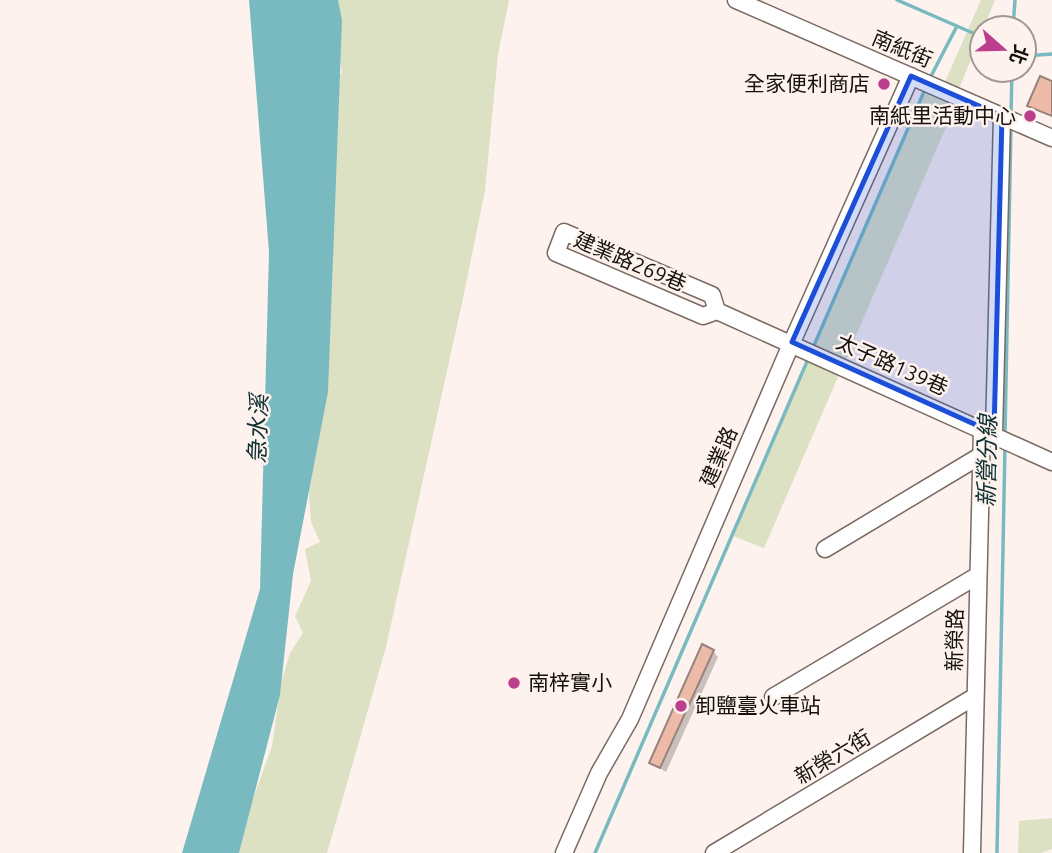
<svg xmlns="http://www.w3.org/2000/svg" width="1052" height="853" viewBox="0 0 1052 853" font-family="Ubuntu,'Noto Sans TC',sans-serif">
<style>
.green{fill:#dce1c3}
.water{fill:#79bac0}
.shadow{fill:#0003}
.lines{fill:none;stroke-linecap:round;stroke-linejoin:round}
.stream{stroke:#79bac0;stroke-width:3.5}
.building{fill:#eebaa8;stroke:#95837d;stroke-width:2}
.minor-casing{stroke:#7a6a62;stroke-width:19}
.minor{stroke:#fff;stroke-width:16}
.marked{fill:#1d4ed8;fill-opacity:0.2;stroke:#1d4ed8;stroke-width:5;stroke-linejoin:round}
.poi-dot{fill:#bc3f8d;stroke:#fdf2ed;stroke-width:2.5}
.labels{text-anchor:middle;stroke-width:5;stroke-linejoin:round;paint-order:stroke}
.street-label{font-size:21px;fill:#16100e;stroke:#fdf2ed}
.poi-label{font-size:21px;fill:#16100e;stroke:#fdf2ed;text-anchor:end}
.water-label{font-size:23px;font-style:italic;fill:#0e2f32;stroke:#fdf2ed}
</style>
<rect width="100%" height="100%" fill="#fdf2ed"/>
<path class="green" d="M328,0H509L498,54L485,191L462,303L386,647L327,853H239L253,799L272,746L281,683L290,653L303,633L295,616L311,581L305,549L320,542L311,522L303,404L321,101L342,72Z
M981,0H995L959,89L945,82Z
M928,87L957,102L764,548L733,536Z
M1052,818V849L1041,853H1018L1019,821Z"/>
<path class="water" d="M249,0H338L342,20L328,392L293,574L280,695L239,853H182L260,589L269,252Z"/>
<path class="shadow" d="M713,651L718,657L666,772L651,763Z"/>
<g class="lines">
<path class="stream" d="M897,0L982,37
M1013,28L1015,0
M1024,56L1052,54
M929,80L957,26
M1011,116L1012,70
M812,350L926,87
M1005,434L1011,124
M595,853L809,357
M997,853L1005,446"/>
</g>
<path class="building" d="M1040,76L1052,81V116L1027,106Z
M702,644L714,650L660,768L649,763Z"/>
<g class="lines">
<defs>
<path id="minor" d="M736,0L1052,138
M717,311L712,295L564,232L556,253L703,316L717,311L1052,462
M994,433L1002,116
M825,549L980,456
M773,697L977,576
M564,853L599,773L630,719L792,342L911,76
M714,853L974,697
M972,853L982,428"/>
</defs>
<use href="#minor" class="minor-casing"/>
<use href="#minor" class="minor"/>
</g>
<path class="marked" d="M911,76L1002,116L994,433L792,342Z"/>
<g class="poi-dot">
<circle cx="884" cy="84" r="7"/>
<circle cx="1030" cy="116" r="7"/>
<circle cx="514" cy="683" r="7"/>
<circle cx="681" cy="706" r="7"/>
</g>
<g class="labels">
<g class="street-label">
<text transform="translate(902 49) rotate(23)" y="7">南紙街</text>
<text transform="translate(630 262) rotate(23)" y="7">建業路269巷</text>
<text transform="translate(892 365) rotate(24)" y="7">太子路139巷</text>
<text transform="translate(719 457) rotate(-67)" y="7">建業路</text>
<text transform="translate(955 640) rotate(-89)" y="7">新榮路</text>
<text transform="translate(833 757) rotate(-31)" y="7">新榮六街</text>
</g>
<g class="poi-label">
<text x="870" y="91">全家便利商店</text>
<text x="1016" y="123">南紙里活動中心</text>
<text x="528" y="690" text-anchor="start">南梓實小</text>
<text x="695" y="713" text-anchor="start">卸鹽臺火車站</text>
</g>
<g class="water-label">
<text transform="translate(258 429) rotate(-88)" y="8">急水溪</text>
<text transform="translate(987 461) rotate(-89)" y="8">新營分線</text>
</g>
</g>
<g transform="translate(1003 49) rotate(110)"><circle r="33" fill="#fdf2ed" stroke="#a19894" stroke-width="2"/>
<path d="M0-5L12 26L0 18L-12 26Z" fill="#bc3f8d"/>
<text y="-10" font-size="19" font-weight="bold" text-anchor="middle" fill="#16100e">北</text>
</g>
</svg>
